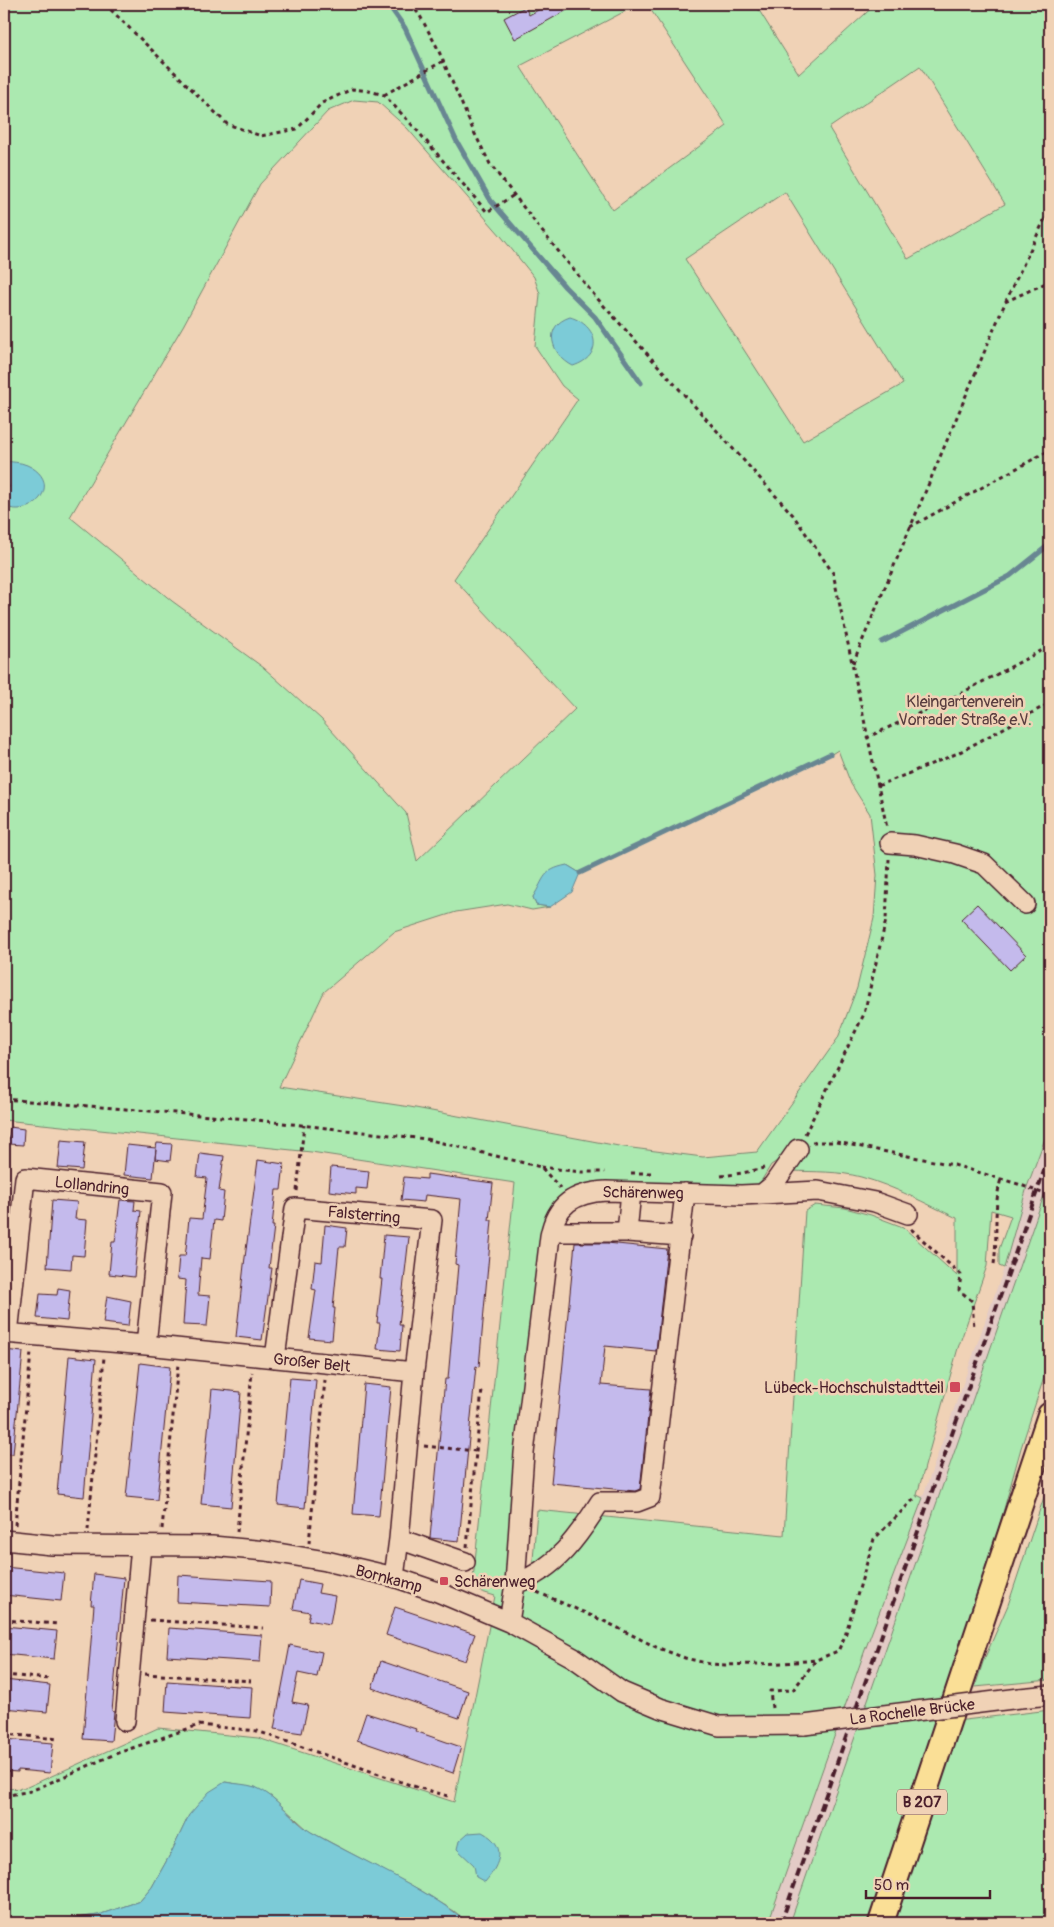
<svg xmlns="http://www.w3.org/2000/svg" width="1054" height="1927" viewBox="0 0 1054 1927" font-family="Pangolin,sans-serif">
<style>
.built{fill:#e3cbc6}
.green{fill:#abe9b0;stroke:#7a846e;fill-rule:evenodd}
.water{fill:#7bcbd7;stroke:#678692}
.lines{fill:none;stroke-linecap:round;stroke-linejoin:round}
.stream{stroke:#678692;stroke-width:5}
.building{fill:#c4baec;stroke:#4a1f2b}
.minor-casing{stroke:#4a1f2b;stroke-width:22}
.major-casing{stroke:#4a1f2b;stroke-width:28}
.path{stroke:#4a1f2b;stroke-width:3;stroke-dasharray:4 4;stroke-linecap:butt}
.minor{stroke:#f0d2b6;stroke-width:19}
.major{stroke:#fadf96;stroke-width:24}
.rail{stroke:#4a1f2b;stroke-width:4;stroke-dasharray:8 4;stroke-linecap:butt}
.minor-bridge-casing{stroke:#4a1f2b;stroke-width:22;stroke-linecap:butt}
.minor-bridge{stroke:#f0d2b6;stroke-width:19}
.poi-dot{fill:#d1495b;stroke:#f0d2b6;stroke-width:2}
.labels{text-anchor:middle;stroke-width:5;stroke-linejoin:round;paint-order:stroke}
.shield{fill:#f0d2b6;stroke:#7c5555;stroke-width:1}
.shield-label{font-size:15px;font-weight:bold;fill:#4a1f2b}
.park-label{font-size:16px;fill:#593d3f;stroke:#f0d2b6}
.street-label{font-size:16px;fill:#4a1f2b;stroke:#f0d2b6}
.poi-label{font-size:16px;fill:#4a1f2b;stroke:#f0d2b6;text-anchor:end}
</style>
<rect width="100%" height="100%" fill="#f0d2b6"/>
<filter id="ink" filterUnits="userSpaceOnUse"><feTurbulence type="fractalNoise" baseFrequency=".02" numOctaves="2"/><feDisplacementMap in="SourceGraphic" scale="10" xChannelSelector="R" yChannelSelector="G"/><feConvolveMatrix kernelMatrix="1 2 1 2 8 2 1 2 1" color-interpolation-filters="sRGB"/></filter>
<g filter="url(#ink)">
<path class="built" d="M1050,1125V1178L790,1923H768L865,1650L923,1498L917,1496H923L1004,1268L1027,1187Z"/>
<path class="green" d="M4,4H639L520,66L613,210L727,126L647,4H755L799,74L876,4H1050V1125L1027,1187L1004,1268L999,1266V1249L1011,1216L991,1210L987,1266L958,1348L917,1495L923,1498L865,1650L768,1923H469L454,1911L420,1890L309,1831L272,1797L255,1787L225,1782L189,1815L172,1851L152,1887L140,1901L98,1915L54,1921L51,1923H4V1789L25,1788L158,1728L258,1738L454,1802L495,1596L472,1589L515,1183L311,1152L4,1120V506L11,509L20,464L4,461ZM920,66L1005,204L908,259L829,128ZM354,100L378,102L407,128L501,236L534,277L540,294L535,346L562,386L578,399L454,579L575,709L417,861L406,813L321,719L264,668L172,601L70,517L183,326L260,184L328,111ZM785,192L903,384L803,441L685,259ZM838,750L851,784L870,814L877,875L874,918L857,988L838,1038L757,1152L703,1157L624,1147L410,1107L279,1087L324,992L394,932L456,912L507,904L532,910L550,907L536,905L533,897L538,890L567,865L580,873L830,755ZM791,1152L792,1171C814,1172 839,1171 861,1177C894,1186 926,1204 957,1218V1276L903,1227L871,1215L845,1208L815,1205L805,1211L784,1535L537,1510L531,1585L507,1581L542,1228C551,1205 567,1190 590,1183L745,1189L760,1183L771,1165Z
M1050,1178V1359L1021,1448L980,1595L939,1723L1050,1710V1923H790Z
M1050,1479V1680L975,1687L983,1662L1008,1605Z"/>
<path class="water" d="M570,317C598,325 605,356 573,366C551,355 542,326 570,317Z
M4,461C10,462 21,462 27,465C65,482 33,520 4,506V488L10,487L4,479Z
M567,865L580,873L572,892L550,907L536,905L533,897C545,878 542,870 567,865Z
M225,1782C235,1784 246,1784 255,1787C278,1796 291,1820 311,1832C364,1862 421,1885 469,1923H51L54,1921L98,1915L140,1901L152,1887L172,1851L189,1815L209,1792Z
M482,1832C507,1845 501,1863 485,1882L476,1877L474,1865L457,1849L459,1841L468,1833Z"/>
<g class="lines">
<path class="stream" d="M388,4L405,28L456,140L491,201L565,287L595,317L641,383
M882,642L1010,576L1050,544
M580,873L830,754"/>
</g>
<path class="building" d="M549,4H578L515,39L504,18L525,7L529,15Z
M977,904L1026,955L1010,970L961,919Z
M10,1127L24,1129L23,1145L8,1144Z
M61,1140L85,1142L82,1170L58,1168Z
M157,1143L172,1144L170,1161L155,1159L156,1149L153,1178L124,1175L127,1145L156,1148Z
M200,1153L224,1156L219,1191L224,1192L221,1221L214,1220L210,1259L201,1258L198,1295L210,1296L207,1326L183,1325L186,1280L177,1279L179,1256H185L186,1249L189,1218L202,1219L207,1178L197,1177Z
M258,1160L284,1164L281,1190H276L272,1226H274L269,1268H272L262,1340L236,1337L244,1265Z
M331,1167L369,1171L367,1189L356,1188V1194L329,1191Z
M427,1174L493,1183L489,1220H492L479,1367L476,1366L459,1541L430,1538L445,1379H448L458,1265L455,1264L461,1199L425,1195L424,1202L401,1200L404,1177L427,1179Z
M52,1200L77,1202L75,1219L87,1220L84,1256L72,1255L71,1269L47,1267Z
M120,1200L135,1201L134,1210L141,1211L134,1277L109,1274L112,1242H115Z
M325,1225L347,1228L345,1247H339L333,1308H335L332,1340L309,1338L316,1290L312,1289L315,1261L322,1262Z
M384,1235L409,1237L399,1325H402L400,1351L377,1349L380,1323H377L382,1279H380Z
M575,1243H607L667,1249L656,1351L605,1346L601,1385L651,1389L640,1489L635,1491L551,1483Z
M58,1288L70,1290L67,1321L37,1318L40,1294L57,1295Z
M107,1296L131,1301L128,1326L103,1323Z
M4,1350L23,1352L13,1454H4Z
M69,1356L96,1359L84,1497L57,1494Z
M140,1363L170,1367L157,1500L126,1497Z
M290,1378L316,1380L305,1508L278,1505Z
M364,1384L391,1387L379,1516L353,1514Z
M212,1389L241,1392L231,1507L201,1504Z
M4,1567L64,1573L61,1601L4,1595Z
M94,1574L124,1578L112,1711L114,1712L111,1741L83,1739L94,1605H91Z
M178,1575L271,1581L270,1607L177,1602Z
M299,1580L320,1584L318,1593L335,1596L330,1624L308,1620L310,1612L293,1609Z
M395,1607L475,1634L465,1661L386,1635Z
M4,1626L57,1631L54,1659L4,1654Z
M169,1628L262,1635L260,1662L167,1656Z
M290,1645L322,1652L317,1677L298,1673L292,1702L308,1705L302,1733L274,1729Z
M381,1661L468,1691L459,1718L372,1688Z
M4,1680L50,1685L47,1712L4,1708Z
M167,1681L252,1687L250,1718L165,1712Z
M366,1713L416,1729L415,1731L461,1747L453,1773L357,1740Z
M4,1739L53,1743L50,1773L18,1770V1772L4,1771Z"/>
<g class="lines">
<defs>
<path id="minor" d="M890,843L915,845L955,854L984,864L1025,904
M631,1192L627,1232L681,1236
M762,1194L818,1191L875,1202L908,1214
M551,1232H627
M4,1333L146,1345L414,1372
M8,1334L25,1178L162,1192L146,1345
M275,1358L295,1208L432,1220L414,1372L399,1539L394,1577
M399,1539L465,1562
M4,1540L52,1545L212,1546L266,1551L326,1561L394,1577L438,1592L509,1622L574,1658L622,1692L660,1708L719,1726L804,1725
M515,1584C556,1569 578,1537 600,1502H637L650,1497L685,1193
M509,1622L515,1584L524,1453L550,1236C556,1204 574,1193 606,1191L741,1195L762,1194L773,1185L798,1149
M1020,1698L1050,1695
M125,1721L141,1546"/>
<path id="major" d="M881,1923L1050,1415"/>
</defs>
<use href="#minor" class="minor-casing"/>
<use href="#major" class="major-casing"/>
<path class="path" d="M105,4L227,124L261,136L297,129L322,103L352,89L369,91L384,95L415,128L487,212L514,195
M410,4L419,14L437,47L474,132L490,164L541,230L595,296L793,515L833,573L887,828
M384,95L443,61
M1005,302L1050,281
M910,527L1050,450
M853,663L1005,303L1050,208
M866,738L954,697L1050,646
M878,786L958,753L1050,703
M4,1099L247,1119L426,1139L541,1167L560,1188
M805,1134L864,1014L886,920L889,859
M812,1142H836L954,1165L1018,1184L1050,1196
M541,1167L581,1172H605
M631,1173H655
M721,1176L743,1173L764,1168
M297,1191L304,1125
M911,1229L961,1275L959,1290L972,1301L974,1328
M994,1264C998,1236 993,1206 1001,1179
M424,1446L476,1451
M15,1525L31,1352
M162,1529L178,1364
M88,1530L104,1357
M237,1532L252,1372
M309,1543L325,1380
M467,1547L482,1389
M537,1592L606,1622L656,1647L685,1658L710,1664L725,1665L784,1663L816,1660L838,1651L845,1636L874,1539L917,1496
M4,1620L58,1624
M150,1620L263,1628
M145,1674L251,1681
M4,1675L51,1679
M772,1708L770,1691L793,1690L816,1660
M4,1734L59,1739
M4,1796L31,1791L115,1754L199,1725L257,1731L413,1786L448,1796"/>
<use href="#minor" class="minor"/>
<use href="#major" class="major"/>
<path class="rail" d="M781,1923L1050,1154"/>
<defs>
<path id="minor-bridge" d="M804,1725L1020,1698"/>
</defs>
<use href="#minor-bridge" class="minor-bridge-casing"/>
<use href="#minor-bridge" class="minor-bridge"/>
</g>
</g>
<g class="poi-dot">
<rect x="949" y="1381" width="12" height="12" rx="2.5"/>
<rect x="439" y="1576" width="10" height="10" rx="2.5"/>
</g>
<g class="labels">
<rect class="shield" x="897" y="1789.5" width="50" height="25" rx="4"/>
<g class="shield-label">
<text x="922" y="1807">B 207</text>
</g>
<g class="park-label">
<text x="965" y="707">Kleingartenverein<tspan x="965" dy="18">Vorrader Straße e.V.</tspan></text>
</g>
<g class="street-label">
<text transform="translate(92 1185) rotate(6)" y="6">Lollandring</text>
<text transform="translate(643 1192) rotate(1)" y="6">Schärenweg</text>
<text transform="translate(364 1214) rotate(5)" y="6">Falsterring</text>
<text transform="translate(312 1362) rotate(6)" y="6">Großer Belt</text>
<text transform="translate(389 1578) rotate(15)" y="6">Bornkamp</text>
<text transform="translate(912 1711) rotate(-7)" y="6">La Rochelle Brücke</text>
</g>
<g class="poi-label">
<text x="944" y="1393">Lübeck-Hochschulstadtteil</text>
<text x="454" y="1587" text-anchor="start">Schärenweg</text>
</g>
</g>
<rect width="1054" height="1927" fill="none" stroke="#f0d2b6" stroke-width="20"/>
<rect x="10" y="10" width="1034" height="1907" fill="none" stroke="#4a1f2b" stroke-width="2" filter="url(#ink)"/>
<path d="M866 1890v8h124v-8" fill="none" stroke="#4a1f2b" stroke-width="2.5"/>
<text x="874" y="1890" font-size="15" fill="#4a1f2b" stroke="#f0d2b6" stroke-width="4" paint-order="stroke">50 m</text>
</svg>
